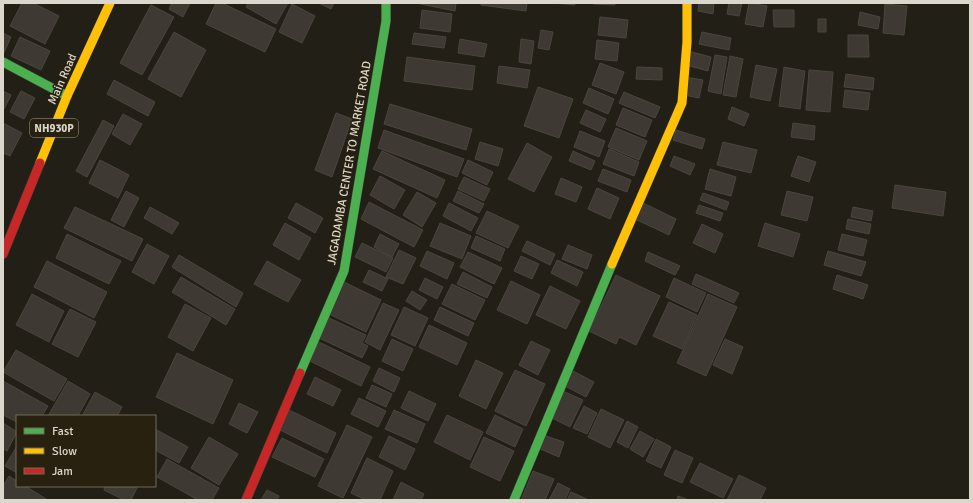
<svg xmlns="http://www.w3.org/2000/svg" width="973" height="503" viewBox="0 0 973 503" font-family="Signika,sans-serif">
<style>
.building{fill:#3e3a33;stroke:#4a463f}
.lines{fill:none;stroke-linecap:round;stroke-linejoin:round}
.fast-casing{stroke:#3d3a33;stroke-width:10}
.slow-casing{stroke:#3d3a33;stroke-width:10}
.jam-casing{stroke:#3d3a33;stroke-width:10}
.fast{stroke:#4caf50;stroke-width:9}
.slow{stroke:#ffc107;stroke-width:9}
.jam{stroke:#c62828;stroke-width:9}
.labels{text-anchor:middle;stroke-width:3;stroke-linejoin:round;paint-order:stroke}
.shield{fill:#282110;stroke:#a6a094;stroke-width:1}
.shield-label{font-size:11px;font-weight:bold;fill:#dcd7cc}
.street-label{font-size:12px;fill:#dcd7cc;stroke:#282110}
</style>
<rect width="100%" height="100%" fill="#221f16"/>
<path class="building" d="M22,3H33L59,16L45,44L10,26Z
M172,3H190L183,17L169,9Z
M216,3H222L276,29L265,52L206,24Z
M248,3H288L276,24L246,7Z
M319,3H334L331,9Z
M416,3H456L455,11Z
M481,3H527L526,11L481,5Z
M553,3H575V5Z
M593,3H615V5L593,4Z
M699,3H714L713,14L698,11Z
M729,3H742L739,16L727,14Z
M749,3L767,6L763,27L745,24Z
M292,4L315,16L302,43L279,32Z
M885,4L907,6L904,35L883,33Z
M151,5L174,17L142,75L120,63Z
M422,10L452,14L450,32L420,28Z
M773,10H794V27H774Z
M860,12L880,17L878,29L858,25Z
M600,17L628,20L626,38L598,35Z
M818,19H826V32H818Z
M541,30L553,32L549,50L538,48Z
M174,32L206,50L181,97L148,79Z
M702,32L731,38L729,50L699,44Z
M3,33L11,37L3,55Z
M414,33L446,37L444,48L412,44Z
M848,35H868L869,57H848Z
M20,37L50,51L41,70L11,56Z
M460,39L487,44L484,57L458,53Z
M521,39L534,41L531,64L519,62Z
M597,40L619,43L617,61L595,59Z
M688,51L711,57L708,71L686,65Z
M715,55L727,57L721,94L708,91Z
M730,56L743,59L736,97L723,95Z
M407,57L475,66L472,90L404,81Z
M600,63L624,72L616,94L592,85Z
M756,65L777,69L770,101L750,97Z
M499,66L530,70L527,88L497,83Z
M637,67L662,68V80L636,79Z
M784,67L805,71L800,109L779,106Z
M809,70L833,72L830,112L806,110Z
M846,74L874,78L873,90L844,87Z
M685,77L703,80L699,98L684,95Z
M114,80L155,102L148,116L107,94Z
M538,87L573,99L559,138L524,126Z
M589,88L614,99L608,114L583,103Z
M845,90L870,93L868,110L843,107Z
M3,91L11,95L4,109H3Z
M21,91L35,98L24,119L10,112Z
M624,92L660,107L655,118L619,103Z
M390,104L472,129L466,150L384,124Z
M732,107L749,114L744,126L728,119Z
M623,108L652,120L645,137L616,125Z
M586,110L606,119L600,132L580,123Z
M336,113L352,119L332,177L315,170Z
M123,114L142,124L130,145L112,134Z
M103,120L114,126L87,177L76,171Z
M3,123L22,133L10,156L3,153Z
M793,123L815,126L814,140L791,137Z
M616,128L647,141L639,160L608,147Z
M384,130L464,159L457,177L378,148Z
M676,130L705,139L702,149L673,140Z
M580,131L605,141L599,157L574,147Z
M480,142L503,149L498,166L475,159Z
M723,142L757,150L751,173L717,165Z
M527,143L552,157L534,192L508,179Z
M609,149L639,162L634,176L603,164Z
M382,151L445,180L437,198L373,169Z
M573,151L595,161L591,170L569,161Z
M674,156L695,164L690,175L670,166Z
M798,156L816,162L809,182L791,176Z
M100,160L129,175L118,198L89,183Z
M468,160L493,172L487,185L462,173Z
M603,169L631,180L627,192L598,181Z
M710,169L736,177L731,196L705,189Z
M380,176L405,190L394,209L370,195Z
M464,177L490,189L484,201L458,189Z
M561,178L582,187L576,202L555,194Z
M895,185L946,192L943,216L892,208Z
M597,188L619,198L610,219L588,209Z
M126,191L139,198L124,227L111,220Z
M458,191L484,204L479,213L453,201Z
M787,191L813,197L807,221L781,215Z
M417,192L436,203L422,227L403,215Z
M703,193L729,202L726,210L700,200Z
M369,202L423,230L414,247L361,219Z
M296,203L323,218L315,233L288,218Z
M449,203L478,218L471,231L443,216Z
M643,203L676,219L669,235L635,219Z
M699,205L723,213L720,221L696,213Z
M75,207L143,239L132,261L64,228Z
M150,207L179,223L172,234L144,218Z
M853,207L873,211L871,221L851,217Z
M487,211L519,226L508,248L476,233Z
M848,219L871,224L869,234L846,229Z
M285,223L311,238L299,260L273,245Z
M440,223L471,236L462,259L430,246Z
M765,223L800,234L793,257L758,246Z
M702,224L723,234L715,253L693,243Z
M67,234L121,261L109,284L56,258Z
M380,234L399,244L392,257L374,247Z
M842,234L867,240L863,256L838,250Z
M476,236L505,249L500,261L471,248Z
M527,241L555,254L550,265L522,251Z
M362,243L393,258L386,272L355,257Z
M147,244L169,256L154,284L132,272Z
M568,245L592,255L587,269L562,259Z
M399,250L416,258L403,284L386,277Z
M427,251L454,263L447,279L420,266Z
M828,251L866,262L861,276L824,265Z
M468,252L502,268L494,284L460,267Z
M648,252L680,266L675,275L645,261Z
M179,255L243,293L236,307L172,267Z
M521,256L539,264L532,279L514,271Z
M557,260L583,272L577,286L551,273Z
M47,261L107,292L94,318L34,287Z
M267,261L301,280L288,302L254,284Z
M369,270L388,279L382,291L363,282Z
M463,272L492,287L487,298L457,284Z
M696,274L739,293L734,303L692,284Z
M616,275L660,296L636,345L619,337L616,344L589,331Z
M837,275L868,285L863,299L833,289Z
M181,277L235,309L226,325L172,292Z
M425,278L443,287L437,299L419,290Z
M674,278L706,293L697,312L666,297Z
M342,281L381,300L366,332L327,313Z
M511,281L540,295L527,324L497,310Z
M452,284L485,300L475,320L442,304Z
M550,286L580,301L566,329L536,315Z
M412,291L427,300L420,310L406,301Z
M32,294L64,311L49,342L16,325Z
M708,294L737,307L706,376L677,363Z
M669,302L697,315L682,349L653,336Z
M383,303L399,310L380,350L365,342Z
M185,304L211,318L193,351L168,337Z
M404,307L428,318L415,346L391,335Z
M440,307L474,323L468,336L434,320Z
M70,309L96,322L78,357L52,344Z
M329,318L366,335L362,343L368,346L362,358L319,338Z
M429,325L467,343L457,365L419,347Z
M392,339L413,349L403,371L382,361Z
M725,339L743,347L732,374L713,365Z
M531,341L550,350L538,375L519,365Z
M319,342L370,367L361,386L310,361Z
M16,350L67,379L54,401L3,372Z
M177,353L233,380L213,424L156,397Z
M476,360L503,373L486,409L459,396Z
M379,368L400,378L394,392L373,381Z
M515,370L545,384L526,426L495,411Z
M573,371L594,382L586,397L565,386Z
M315,377L341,390L333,406L307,394Z
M3,381L48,406L42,416H17V422L3,415Z
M68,381L90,394L78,416H48Z
M372,385L392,394L386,407L366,398Z
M409,391L436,404L428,421L401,408Z
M563,391L583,400L570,427L550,417Z
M95,392L122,407L117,416H82Z
M359,398L386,411L378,427L351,414Z
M239,403L258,412L247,433L229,424Z
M584,406L597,413L587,434L573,428Z
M601,409L624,420L610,448L588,437Z
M289,410L336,433L327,453L280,430Z
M394,410L425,424L417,443L385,429Z
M447,415L483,432L470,460L434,442Z
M495,415L523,429L515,447L486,433Z
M627,421L638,427L628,448L617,442Z
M3,423L17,432L7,451L3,449Z
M347,425L372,437L343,498L318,486Z
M155,429L188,447L179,463L155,450Z
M640,431L654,439L643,457L630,449Z
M543,435L564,442L559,457L538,448Z
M389,436L415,449L405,470L379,457Z
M209,437L238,454L219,485L191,468Z
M484,437L514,451L500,481L470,467Z
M282,438L324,459L315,477L272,457Z
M656,439L671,447L661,468L646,461Z
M17,446V473L5,466Z
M675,450L693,458L682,483L664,475Z
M367,458L393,471L380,500H366L351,493Z
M167,459L219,488L212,500H198L157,477Z
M700,463L733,479L723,498L690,482Z
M533,471L554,479L545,500H521Z
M739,475L766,488L760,500H727Z
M9,476L17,481V486H25L48,500H3V486Z
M401,482L424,494L421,500H393Z
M558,483L570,489L565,500H549Z
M105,486H132L137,488L131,500H124L104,490Z
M267,490L279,496L277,500H261Z
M571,492L589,500H567Z
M678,496L689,500H677Z"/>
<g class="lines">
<defs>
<path id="fast" d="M3,62L67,96
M300,373L344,271L386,21V3
M514,500L612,264"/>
<path id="slow" d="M40,163L67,96L110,3
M612,264L682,103L687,42V3"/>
<path id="jam" d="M3,254L40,163
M246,500L300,373"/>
</defs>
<use href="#fast" class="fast-casing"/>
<use href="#slow" class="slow-casing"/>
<use href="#jam" class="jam-casing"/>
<use href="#fast" class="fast"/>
<use href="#slow" class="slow"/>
<use href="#jam" class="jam"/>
</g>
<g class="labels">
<rect class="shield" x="30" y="119" width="48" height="18" rx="3"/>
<g class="shield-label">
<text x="54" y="132">NH930P</text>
</g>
<g class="street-label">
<text transform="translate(62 79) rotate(-66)" y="4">Main Road</text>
<text transform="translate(349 163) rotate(-80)" y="4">JAGADAMBA CENTER TO MARKET ROAD</text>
</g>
</g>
<rect width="973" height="503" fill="none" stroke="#dcd7cc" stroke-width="8"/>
<rect x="16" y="415" width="140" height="72" fill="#282110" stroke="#706a5b"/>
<rect x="24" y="428" width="20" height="6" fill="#4caf50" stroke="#706a5b"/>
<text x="52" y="435" font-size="12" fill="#dcd7cc">Fast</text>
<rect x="24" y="448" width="20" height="6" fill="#ffc107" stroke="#706a5b"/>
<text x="52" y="455" font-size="12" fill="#dcd7cc">Slow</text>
<rect x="24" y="468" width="20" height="6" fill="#c62828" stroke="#706a5b"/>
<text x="52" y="475" font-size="12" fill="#dcd7cc">Jam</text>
</svg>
